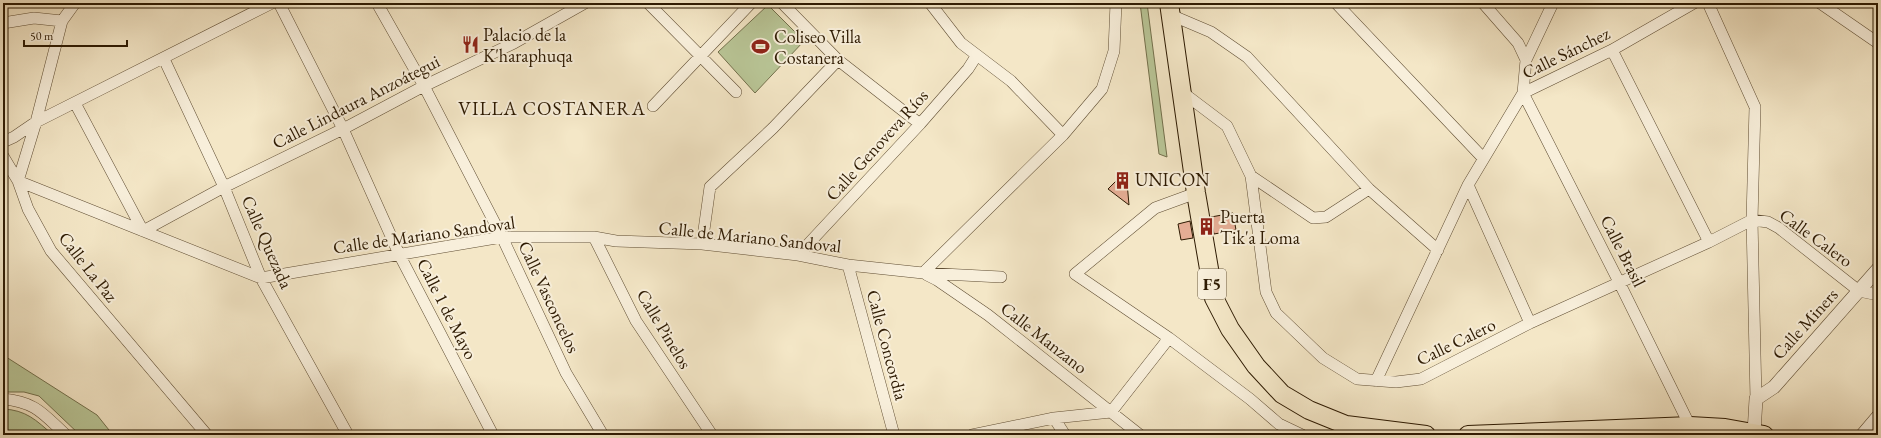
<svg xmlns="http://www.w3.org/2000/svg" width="1881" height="438" viewBox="0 0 1881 438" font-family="'EB Garamond',serif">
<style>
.green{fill:#b9c697;stroke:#73704c}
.building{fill:#e4ad94;stroke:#2d1a02}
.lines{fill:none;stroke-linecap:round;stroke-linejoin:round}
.minor-casing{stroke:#5f4d33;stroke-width:12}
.tertiary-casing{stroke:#5f4d33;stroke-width:14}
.trunk-casing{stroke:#2d1a02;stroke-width:20}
.minor{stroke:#f8efdb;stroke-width:11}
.tertiary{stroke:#f8efdb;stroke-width:13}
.trunk{stroke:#f4e7c7;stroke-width:18}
.rail-casing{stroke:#2d1a02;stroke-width:4.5}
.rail{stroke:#f8efdb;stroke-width:3;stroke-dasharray:9;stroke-linecap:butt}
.labels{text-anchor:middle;stroke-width:4;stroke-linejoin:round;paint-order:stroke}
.shield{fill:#f8efdb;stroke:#6a5a43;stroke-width:1}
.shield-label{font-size:17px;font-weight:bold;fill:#2d1a02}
.poi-label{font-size:18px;fill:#2d1a02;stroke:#f8efdb;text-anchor:start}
.street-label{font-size:18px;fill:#2d1a02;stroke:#f8efdb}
.neighbourhood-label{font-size:19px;letter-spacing:1px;fill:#2d1a02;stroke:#f8efdb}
</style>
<rect width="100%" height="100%" fill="#f4e7c7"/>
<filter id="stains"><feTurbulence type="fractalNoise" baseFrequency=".005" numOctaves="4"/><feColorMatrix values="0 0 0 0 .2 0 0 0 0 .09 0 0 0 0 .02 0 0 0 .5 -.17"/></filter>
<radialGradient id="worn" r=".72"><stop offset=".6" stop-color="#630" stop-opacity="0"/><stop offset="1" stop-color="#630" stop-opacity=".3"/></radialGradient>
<path class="green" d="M1140,3H1147L1167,157L1159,154Z
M768,5L804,41L755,93L718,52Z
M3,355L97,415L113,435H80L39,396L24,392H3Z
M3,409C26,410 36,420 53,435H3Z"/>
<path class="building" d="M1126,171L1129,205L1108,189Z
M1233,213L1236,230L1214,234L1211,217Z
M1190,221L1193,238L1181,240L1178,224Z"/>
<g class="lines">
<defs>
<path id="minor" d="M75,3L62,21L36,122L18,181L28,209L51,251L207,435
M279,3L343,129L399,254L493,435
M377,3L424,86L502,237L566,373L603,435
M648,3L736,92
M782,3L838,60L920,124
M930,3L961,43L1011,81L1063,135
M1336,3L1483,158
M1483,3L1518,43L1526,60L1523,93L1612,50L1694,3
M1708,3L1755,107L1752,220L1756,399
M1820,3L1878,43
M1171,15L1211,32L1247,57L1369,189L1438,250
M3,23L34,18L62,21
M1612,50L1709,242
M164,59L224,187L261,278L348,435
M1526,60L1553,3
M1182,92L1227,126L1251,176L1266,292L1276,313L1323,358L1357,379L1396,382L1421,379L1530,323L1709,242L1752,220L1768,222L1779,228L1859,291L1878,295
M1523,93L1619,282L1690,426
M75,103L143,231
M653,106L751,3
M3,142L14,137L36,122L272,3
M3,156L18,181L261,278L502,237H594L616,241L702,244L798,255L848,265L923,273L1001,277
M1251,176L1313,218L1326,217L1369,189
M1468,185L1530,323
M1196,193L1155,208L1075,274L1169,338L1250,399L1279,424L1302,435
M143,231L224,187L343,129L424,86L514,43L585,3
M594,237L636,321L712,435
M702,244L710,187L773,128L838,60
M798,255L920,124L968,69L977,55
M848,265L894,435
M923,273L1063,135L1102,89L1114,51L1116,3
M927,275L937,280L988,315L1140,435
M1376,381L1468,185L1523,93
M3,399C36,402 43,414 66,435
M1054,418L1065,435
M972,435L1054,418L1111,412L1169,338
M1861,435L1878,415"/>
<path id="tertiary" d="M1754,433L1756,399L1774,387L1878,269"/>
<path id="trunk" d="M1169,3L1196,193L1214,298L1230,329L1256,366L1282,394L1309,410L1346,425L1426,435
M1468,435L1690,426L1725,428L1764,435"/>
</defs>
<use href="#minor" class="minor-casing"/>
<use href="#tertiary" class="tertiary-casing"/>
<use href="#trunk" class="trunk-casing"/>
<use href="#minor" class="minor"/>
<use href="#tertiary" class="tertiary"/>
<use href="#trunk" class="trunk"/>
<defs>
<path id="rail" d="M3,6L13,3"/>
</defs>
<use href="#rail" class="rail-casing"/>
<use href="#rail" class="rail"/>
</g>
<defs>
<symbol id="restaurant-bare" viewBox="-9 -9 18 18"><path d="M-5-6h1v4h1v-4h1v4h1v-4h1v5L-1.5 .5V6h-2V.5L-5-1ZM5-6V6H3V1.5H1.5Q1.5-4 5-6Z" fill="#8f2418" stroke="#f8efdb" stroke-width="2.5" paint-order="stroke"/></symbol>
<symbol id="stadium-bare" viewBox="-9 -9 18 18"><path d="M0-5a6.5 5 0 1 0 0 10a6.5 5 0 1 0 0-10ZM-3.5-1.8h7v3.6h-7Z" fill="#8f2418" stroke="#f8efdb" stroke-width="2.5" paint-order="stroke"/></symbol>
<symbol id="building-bare" viewBox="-9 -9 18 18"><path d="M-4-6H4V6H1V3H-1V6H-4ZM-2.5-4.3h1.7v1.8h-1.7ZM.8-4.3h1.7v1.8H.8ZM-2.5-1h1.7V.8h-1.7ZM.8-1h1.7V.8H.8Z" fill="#8f2418" stroke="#f8efdb" stroke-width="2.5" paint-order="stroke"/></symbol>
</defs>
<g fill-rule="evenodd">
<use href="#restaurant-bare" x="458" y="32" width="25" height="25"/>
<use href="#stadium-bare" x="748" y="34" width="25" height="25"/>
<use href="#building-bare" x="1110" y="168" width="25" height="25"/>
<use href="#building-bare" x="1194" y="214" width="25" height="25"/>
</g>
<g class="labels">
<rect class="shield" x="1198" y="269" width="28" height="30" rx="3"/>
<g class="shield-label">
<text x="1212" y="290">F5</text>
</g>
<g class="poi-label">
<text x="483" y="41">Palacio de la<tspan x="483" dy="21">K'haraphuqa</tspan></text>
<text x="774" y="43">Coliseo Villa<tspan x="774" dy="21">Costanera</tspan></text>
<text x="1135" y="186">UNICON</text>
<text x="1220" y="223">Puerta<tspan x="1220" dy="21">Tik'a Loma</tspan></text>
</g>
<g class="street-label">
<text transform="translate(1566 53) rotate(-26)" y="6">Calle Sánchez</text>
<text transform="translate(356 102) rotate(-27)" y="6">Calle Lindaura Anzoátegui</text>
<text transform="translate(877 145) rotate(-48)" y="6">Calle Genoveva Ríos</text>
<text transform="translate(424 235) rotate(-8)" y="6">Calle de Mariano Sandoval</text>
<text transform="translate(750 237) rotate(6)" y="6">Calle de Mariano Sandoval</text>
<text transform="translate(1816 238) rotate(36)" y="6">Calle Calero</text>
<text transform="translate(267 242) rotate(66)" y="6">Calle Quezada</text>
<text transform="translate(1623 251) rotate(63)" y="6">Calle Brasil</text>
<text transform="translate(88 267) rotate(52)" y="6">Calle La Paz</text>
<text transform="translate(549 297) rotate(65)" y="6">Calle Vasconcelos</text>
<text transform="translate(447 309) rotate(63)" y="6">Calle 1 de Mayo</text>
<text transform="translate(1805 324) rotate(-48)" y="6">Calle Miners</text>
<text transform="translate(664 329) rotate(59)" y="6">Calle Pinelos</text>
<text transform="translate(1044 338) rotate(38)" y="6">Calle Manzano</text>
<text transform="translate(1456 342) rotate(-26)" y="6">Calle Calero</text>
<text transform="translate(887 345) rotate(75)" y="6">Calle Concordia</text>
</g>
<g class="neighbourhood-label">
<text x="552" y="115">VILLA COSTANERA</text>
</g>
</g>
<rect width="1881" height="438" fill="none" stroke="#f4e7c7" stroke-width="16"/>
<rect x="4" y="4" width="1873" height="430" fill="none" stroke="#2d1a02" stroke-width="2"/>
<rect x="8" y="8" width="1865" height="422" fill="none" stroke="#2d1a02"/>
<path d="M24 40v6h103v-6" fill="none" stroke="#2d1a02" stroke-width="2"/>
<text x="30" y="40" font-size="12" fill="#2d1a02" stroke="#f8efdb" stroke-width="3" paint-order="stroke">50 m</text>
<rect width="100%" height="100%" filter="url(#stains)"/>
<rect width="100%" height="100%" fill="url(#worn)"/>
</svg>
